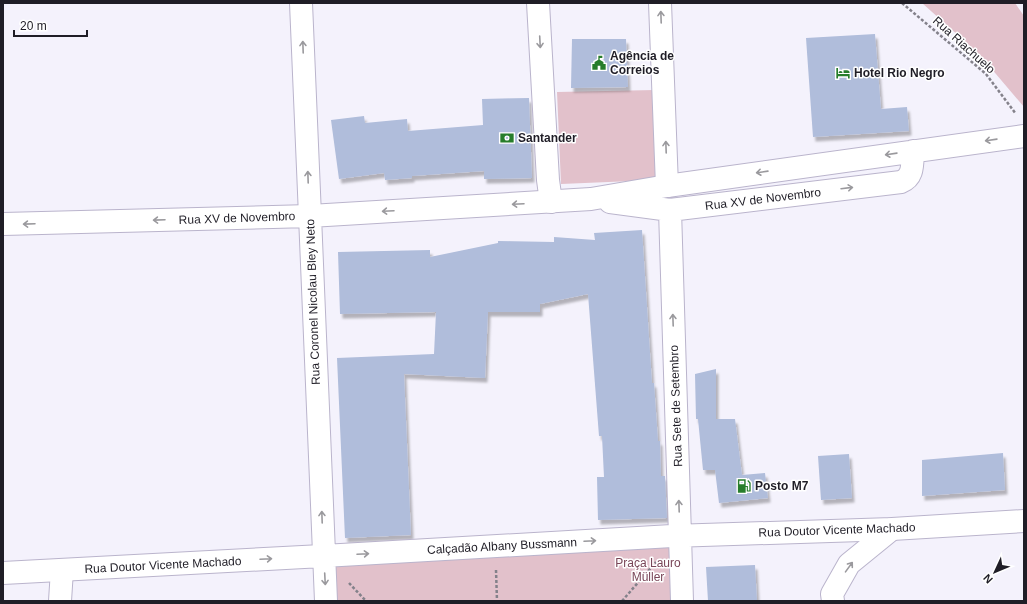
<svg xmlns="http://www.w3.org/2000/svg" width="1027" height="604" viewBox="0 0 1027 604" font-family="Helvetica,sans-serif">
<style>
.green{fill:#e2c1cb}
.building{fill:#b0bddb;filter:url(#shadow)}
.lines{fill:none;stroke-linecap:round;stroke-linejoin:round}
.minor-casing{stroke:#bab4cc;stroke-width:24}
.major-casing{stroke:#bab4cc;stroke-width:24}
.path{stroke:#83818a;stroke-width:2.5;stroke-dasharray:3 2;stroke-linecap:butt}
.minor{stroke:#fff;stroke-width:22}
.major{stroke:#fff;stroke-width:22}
.oneway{stroke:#9a999d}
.labels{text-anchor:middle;stroke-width:3;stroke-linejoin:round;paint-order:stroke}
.street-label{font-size:12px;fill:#1f1d26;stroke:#fff}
.poi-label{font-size:12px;font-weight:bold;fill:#1f1d26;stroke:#fff;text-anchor:start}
.park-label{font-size:12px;fill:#794658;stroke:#fff}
</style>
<defs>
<filter id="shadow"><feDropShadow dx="2.5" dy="4.5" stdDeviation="1" flood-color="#0004"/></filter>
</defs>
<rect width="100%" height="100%" fill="#f4f2fc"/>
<path class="green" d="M922,3H1015L1024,16V107L979,54Z
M655,90L656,180L561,184L557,92Z
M678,537L680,601H328L326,559Z"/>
<path class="building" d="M875,34L881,109L907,107L909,131L813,137L806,38Z
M572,39H626L628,87L571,88Z
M529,98L532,178L484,179V171L412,176V178L385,180L384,173L339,179L331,120L364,116L365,123L407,119L408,131L483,125L482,99Z
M642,230L652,383H654L658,441H660L661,476H665L667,518L598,520L597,477H604L602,436H599L588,294L540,304V312H488L485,378L404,374L411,535L345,538L337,358L434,354L436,312L340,314L338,252L430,250V257L498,243V241L554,242V237L595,240L594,233Z
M716,369V419H735L742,475L765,473L768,498L719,503L715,470H703L698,419H696L695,374Z
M1003,453L1005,490L922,496V460Z
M849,454L852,498L821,500L818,456Z
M755,565L757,601H708L706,567Z"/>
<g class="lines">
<defs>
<path id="minor" d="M301,3L310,216
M538,3L548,180L551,202
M660,3L667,186
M60,601L62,570
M833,601L832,594L849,564L892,529"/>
<path id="major" d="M610,202L670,210L901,182C914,177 912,164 913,151
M670,210L682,601
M310,216L326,601
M3,224L310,216L591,199L667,186L1024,136
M3,573L341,555L672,536L892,529L1024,521"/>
</defs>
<use href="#minor" class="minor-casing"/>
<use href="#major" class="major-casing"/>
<path class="path" d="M902,3L986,74L1016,114
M496,570L497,601
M349,583L366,601
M622,601L656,562"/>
<use href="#minor" class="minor"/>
<use href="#major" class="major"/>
</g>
<defs><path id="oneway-shaft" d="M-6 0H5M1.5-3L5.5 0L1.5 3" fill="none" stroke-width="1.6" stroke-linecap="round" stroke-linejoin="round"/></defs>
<g class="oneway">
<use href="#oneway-shaft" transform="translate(661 17) rotate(-92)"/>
<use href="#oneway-shaft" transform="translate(540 42) rotate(87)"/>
<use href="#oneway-shaft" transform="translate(303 47) rotate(-92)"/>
<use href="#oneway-shaft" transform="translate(991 140) rotate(172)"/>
<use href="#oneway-shaft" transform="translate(666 147) rotate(-92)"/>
<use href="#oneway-shaft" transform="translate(891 154) rotate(172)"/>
<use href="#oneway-shaft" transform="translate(762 172) rotate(172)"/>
<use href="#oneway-shaft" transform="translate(308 177) rotate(-92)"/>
<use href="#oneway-shaft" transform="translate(847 188) rotate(-7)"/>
<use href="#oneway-shaft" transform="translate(518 204) rotate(177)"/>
<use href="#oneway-shaft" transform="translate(388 211) rotate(177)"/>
<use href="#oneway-shaft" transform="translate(159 220) rotate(178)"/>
<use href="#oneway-shaft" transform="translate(29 224) rotate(178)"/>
<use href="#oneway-shaft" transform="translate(673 320) rotate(-92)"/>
<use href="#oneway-shaft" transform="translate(679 506) rotate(-92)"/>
<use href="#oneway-shaft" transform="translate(322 517) rotate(-92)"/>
<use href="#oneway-shaft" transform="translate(590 541) rotate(-3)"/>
<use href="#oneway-shaft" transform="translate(363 554) rotate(-3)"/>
<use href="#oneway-shaft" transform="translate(266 559) rotate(-3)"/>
<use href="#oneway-shaft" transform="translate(849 567) rotate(-54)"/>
<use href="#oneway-shaft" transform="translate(325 579) rotate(87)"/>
</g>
<defs>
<symbol id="civic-bare" viewBox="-9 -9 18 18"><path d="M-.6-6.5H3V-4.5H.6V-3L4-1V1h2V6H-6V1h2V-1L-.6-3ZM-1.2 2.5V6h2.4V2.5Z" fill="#277d2b" stroke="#fff" stroke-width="2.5" paint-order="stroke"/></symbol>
<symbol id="hotel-bare" viewBox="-9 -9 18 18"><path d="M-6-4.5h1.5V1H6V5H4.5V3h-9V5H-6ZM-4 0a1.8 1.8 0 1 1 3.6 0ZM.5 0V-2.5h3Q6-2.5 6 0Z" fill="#277d2b" stroke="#fff" stroke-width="2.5" paint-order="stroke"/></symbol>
<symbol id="bank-bare" viewBox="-9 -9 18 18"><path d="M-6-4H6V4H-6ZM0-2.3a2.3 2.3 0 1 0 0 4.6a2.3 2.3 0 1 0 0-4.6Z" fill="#277d2b" stroke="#fff" stroke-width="2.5" paint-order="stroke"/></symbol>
<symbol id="fuel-bare" viewBox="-9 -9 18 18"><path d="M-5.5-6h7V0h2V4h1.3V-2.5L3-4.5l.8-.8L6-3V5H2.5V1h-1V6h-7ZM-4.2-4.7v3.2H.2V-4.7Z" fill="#277d2b" stroke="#fff" stroke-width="2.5" paint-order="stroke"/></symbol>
</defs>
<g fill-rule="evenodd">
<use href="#civic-bare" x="589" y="53" width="20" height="20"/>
<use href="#hotel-bare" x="833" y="63" width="20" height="20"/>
<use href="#bank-bare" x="497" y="128" width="20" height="20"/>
<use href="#fuel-bare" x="734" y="476" width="20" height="20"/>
</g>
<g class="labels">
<g class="street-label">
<text transform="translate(964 45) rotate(42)" y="4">Rua Riachuelo</text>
<text transform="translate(763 199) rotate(-7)" y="4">Rua XV de Novembro</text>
<text transform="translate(237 218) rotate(-2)" y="4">Rua XV de Novembro</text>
<text transform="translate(313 302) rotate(-92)" y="4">Rua Coronel Nicolau Bley Neto</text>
<text transform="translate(676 406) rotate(-92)" y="4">Rua Sete de Setembro</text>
<text transform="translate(837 530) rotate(-2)" y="4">Rua Doutor Vicente Machado</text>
<text transform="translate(502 546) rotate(-3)" y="4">Calçadão Albany Bussmann</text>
<text transform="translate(163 565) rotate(-3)" y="4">Rua Doutor Vicente Machado</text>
</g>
<g class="poi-label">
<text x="610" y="60">Agência de<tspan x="610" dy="14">Correios</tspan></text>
<text x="854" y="77">Hotel Rio Negro</text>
<text x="518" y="142">Santander</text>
<text x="755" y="490">Posto M7</text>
</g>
<g class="park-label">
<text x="648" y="567">Praça Lauro<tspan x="648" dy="14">Müller</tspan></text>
</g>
</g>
<rect width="1027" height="604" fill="none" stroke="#1f1d26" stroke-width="8"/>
<g transform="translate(995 572) rotate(226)" stroke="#ffffff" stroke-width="3" paint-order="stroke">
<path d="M0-3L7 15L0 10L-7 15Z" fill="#1f1d26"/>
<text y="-6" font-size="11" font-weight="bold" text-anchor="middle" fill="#1f1d26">N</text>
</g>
<path d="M14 30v6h73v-6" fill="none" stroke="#1f1d26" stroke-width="2"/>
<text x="20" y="30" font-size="12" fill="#1f1d26" stroke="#ffffff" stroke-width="3" paint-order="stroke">20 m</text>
</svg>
